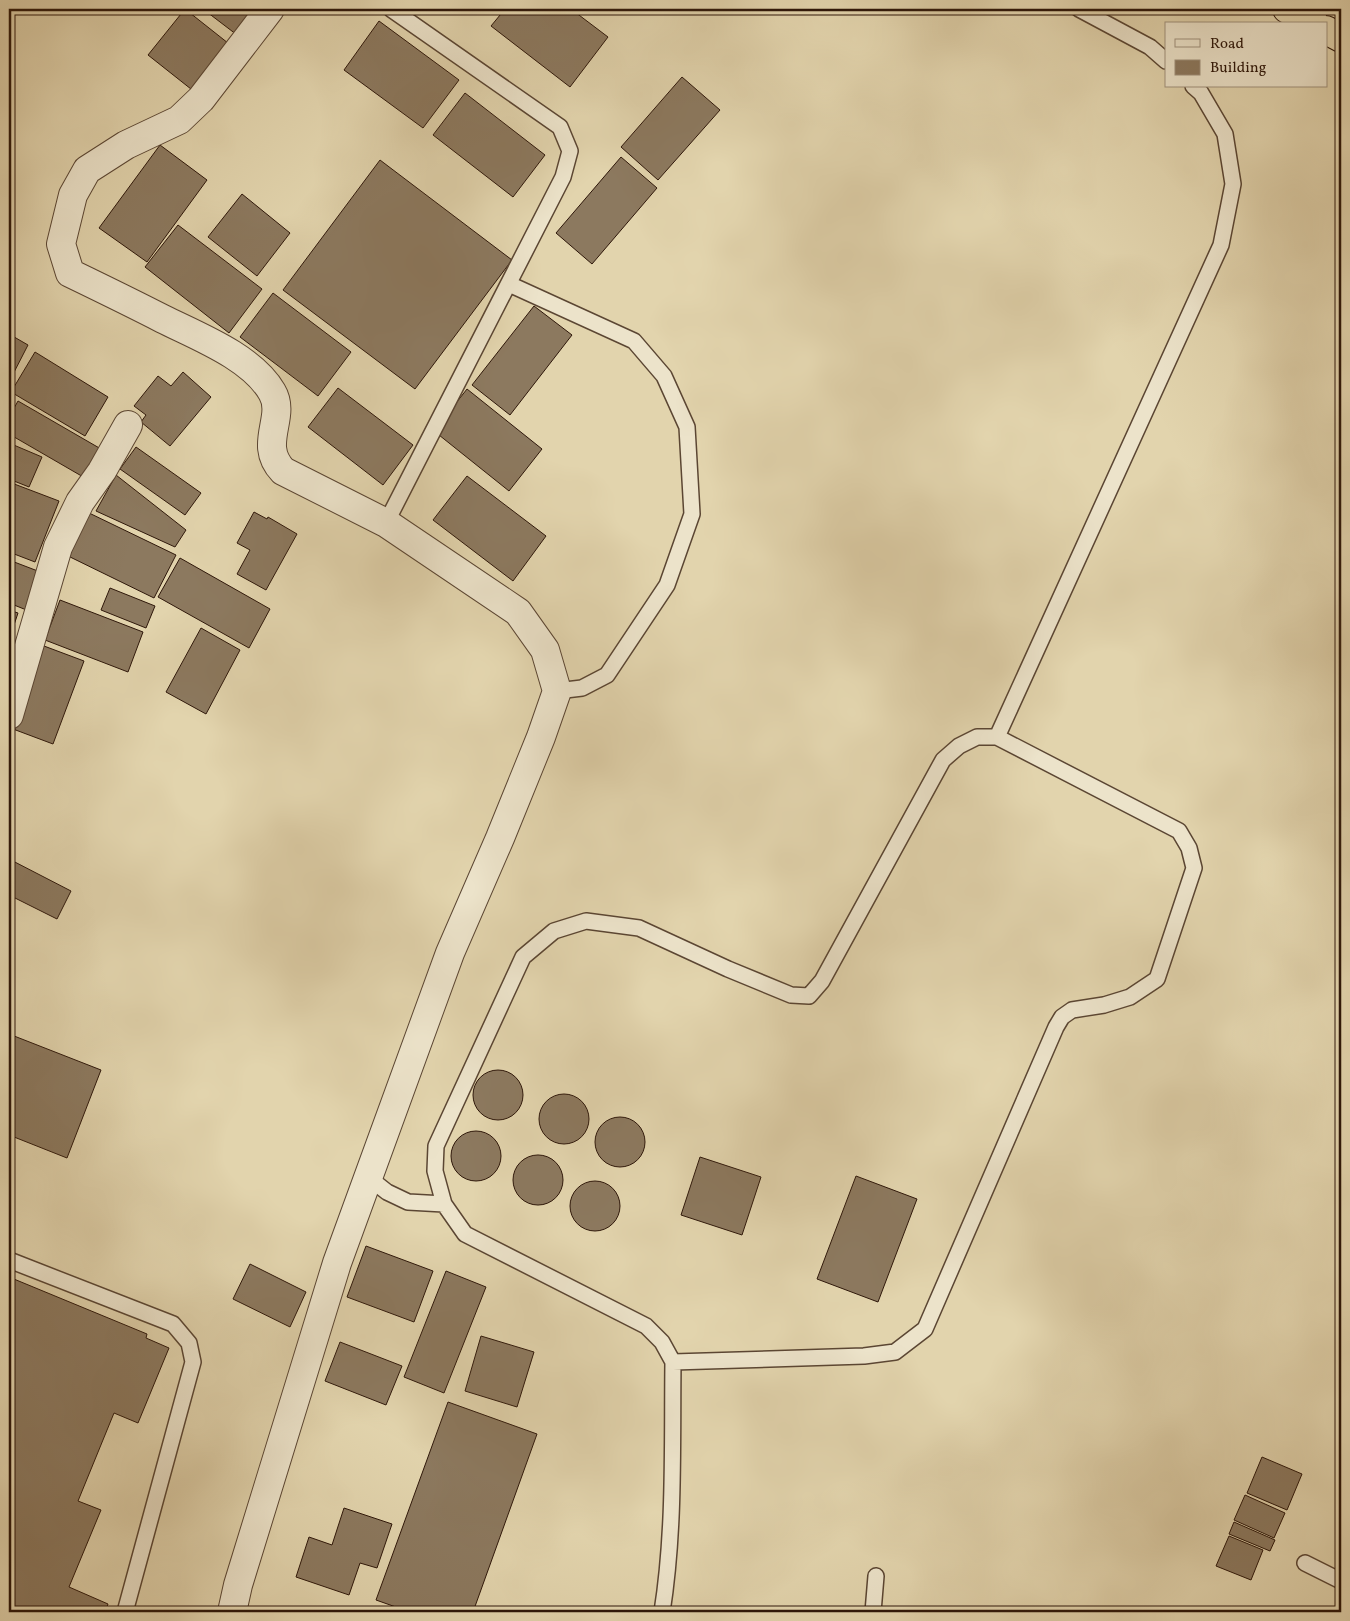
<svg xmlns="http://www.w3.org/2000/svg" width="1350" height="1621" viewBox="0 0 1350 1621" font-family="Vollkorn,serif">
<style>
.building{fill:#8c795f;stroke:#2e170a}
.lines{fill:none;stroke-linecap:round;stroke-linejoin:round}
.service-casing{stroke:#5b4633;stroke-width:18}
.minor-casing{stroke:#5b4633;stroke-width:30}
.trunk-casing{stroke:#2e170a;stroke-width:30}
.service{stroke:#ece3ca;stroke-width:15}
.minor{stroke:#ece3ca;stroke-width:28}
.trunk{stroke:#e2d4ad;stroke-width:28}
</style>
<rect width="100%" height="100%" fill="#e2d4ad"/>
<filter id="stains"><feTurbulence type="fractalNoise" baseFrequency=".004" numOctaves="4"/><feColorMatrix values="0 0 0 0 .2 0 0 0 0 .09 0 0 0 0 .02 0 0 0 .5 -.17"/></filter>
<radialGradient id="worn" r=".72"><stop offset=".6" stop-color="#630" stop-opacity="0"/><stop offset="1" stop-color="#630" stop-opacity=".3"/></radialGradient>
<path class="building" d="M185,9L233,47L196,93L148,55Z
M203,9H264L241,38Z
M505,9H571L608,37L570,87L491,26Z
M379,21L459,80L423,128L344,70Z
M682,77L720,110L658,180L621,147Z
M465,93L545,155L513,197L433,135Z
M160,145L207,180L147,262L99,228Z
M621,157L657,188L592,264L556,233Z
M380,160L512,260L415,389L283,290Z
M242,194L290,233L257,276L208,237Z
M178,225L262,289L229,333L145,267Z
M273,293L351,352L318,396L240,337Z
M534,306L572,335L510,415L472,385Z
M9,334L28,345L9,382Z
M35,352L108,397L85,436L11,392Z
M183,372L211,397L170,446L141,422L146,415L134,406L158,376L171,386Z
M338,388L413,445L383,485L308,427Z
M467,389L542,449L509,491L434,431Z
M18,401L101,449L85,478L9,434V417Z
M9,443L42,457L29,487L9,479Z
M136,447L201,493L185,515L120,469Z
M116,475L186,530L175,547L96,511Z
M467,476L546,536L513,581L433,520Z
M9,482L59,501L35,562L9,552Z
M87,512L176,555L154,598L66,555Z
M254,512L267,519L268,517L297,534L266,590L237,574L250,550L237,543Z
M180,558L270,609L249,648L158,597Z
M9,560L43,573L29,611L9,603Z
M110,588L155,606L146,628L101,610Z
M60,600L143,632L128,672L45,640Z
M9,610L18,613L11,634L9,633Z
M201,628L240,650L206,714L166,692Z
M9,640L20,644L9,672Z
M44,646L84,661L53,744L13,729Z
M9,859L71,891L57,919L9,895Z
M9,1034L101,1070L67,1158L9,1135Z
M473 1095a25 25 0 1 1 50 0a25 25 0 1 1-50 0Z
M539 1119a25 25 0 1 1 50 0a25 25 0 1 1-50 0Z
M595 1142a25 25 0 1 1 50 0a25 25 0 1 1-50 0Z
M451 1156a25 25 0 1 1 50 0a25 25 0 1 1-50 0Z
M513 1180a25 25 0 1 1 50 0a25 25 0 1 1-50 0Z
M700,1157L761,1177L742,1235L681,1215Z
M856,1176L917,1199L878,1302L817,1279Z
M570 1206a25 25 0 1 1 50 0a25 25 0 1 1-50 0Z
M366,1246L433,1271L414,1322L347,1297Z
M250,1264L306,1292L290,1327L233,1299Z
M446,1271L486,1287L444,1393L404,1377Z
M9,1277L147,1334L146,1338L169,1348L138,1423L114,1413L78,1501L101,1510L69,1587L108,1604L105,1612H9Z
M481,1336L534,1352L517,1407L465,1391Z
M340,1342L402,1366L386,1405L325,1381Z
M448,1402L537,1434L473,1612H410L376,1600Z
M1262,1457L1302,1474L1287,1510L1247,1493Z
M1245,1495L1285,1513L1274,1538L1234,1520Z
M344,1508L392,1524L377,1568L360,1563L349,1595L296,1577L309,1537L332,1545Z
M1234,1522L1275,1540L1270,1551L1229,1534Z
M1229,1536L1263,1550L1251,1580L1216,1566Z"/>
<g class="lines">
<defs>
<path id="service" d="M1079,9L1150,47L1166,61
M509,284L634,341L664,376L687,427L692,514L667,585L607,675L582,688L557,691
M386,523L563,177L570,151L560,127L391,9
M997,737L1221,245L1233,184L1225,134L1201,93L1193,86
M368,1177L387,1192L408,1202L444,1204
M9,1260L173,1324L189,1343L193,1362L125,1612
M1305,1563L1341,1581
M662,1612C675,1530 672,1445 673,1362L662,1342L646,1326L465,1234L444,1204L435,1171L436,1146L523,957L554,931L586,921L639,928L728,969L791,995L809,996L822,981L943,760L959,746L977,737H997L1179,831L1189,848L1194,868L1157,979L1130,997L1104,1005L1072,1010L1062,1017L1056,1027L925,1329L895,1352L864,1356L673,1362
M873,1612L876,1576"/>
<path id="minor" d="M9,715L58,547L80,502L102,471L128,425
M232,1612L238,1585L337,1263L450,953L500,838L541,737L557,691L545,650L518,612L386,523L283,471C257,444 287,417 272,392C252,357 197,336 163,319C132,303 101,288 70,273L61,244L73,195L87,170L126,145L179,120L201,99L270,9"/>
<path id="trunk" d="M1287,9L1315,24
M1326,30L1341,38"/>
</defs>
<use href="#service" class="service-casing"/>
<use href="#minor" class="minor-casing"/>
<use href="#trunk" class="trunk-casing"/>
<use href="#service" class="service"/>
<use href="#minor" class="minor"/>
<use href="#trunk" class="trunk"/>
</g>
<rect width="1350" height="1621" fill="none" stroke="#e2d4ad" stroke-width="30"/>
<rect x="10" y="10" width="1330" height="1601" fill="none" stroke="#2e170a" stroke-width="2.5"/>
<rect x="15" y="15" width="1320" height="1591" fill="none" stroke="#2e170a"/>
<rect x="1165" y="22" width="162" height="65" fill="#ece3ca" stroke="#a0917d"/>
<rect x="1175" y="39" width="25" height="8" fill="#ece3ca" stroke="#a0917d"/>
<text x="1210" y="48" font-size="15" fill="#2e170a">Road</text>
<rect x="1175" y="60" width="25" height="15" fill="#8c795f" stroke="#a0917d"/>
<text x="1210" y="72" font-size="15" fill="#2e170a">Building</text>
<rect width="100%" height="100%" filter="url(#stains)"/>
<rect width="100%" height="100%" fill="url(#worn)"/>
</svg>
